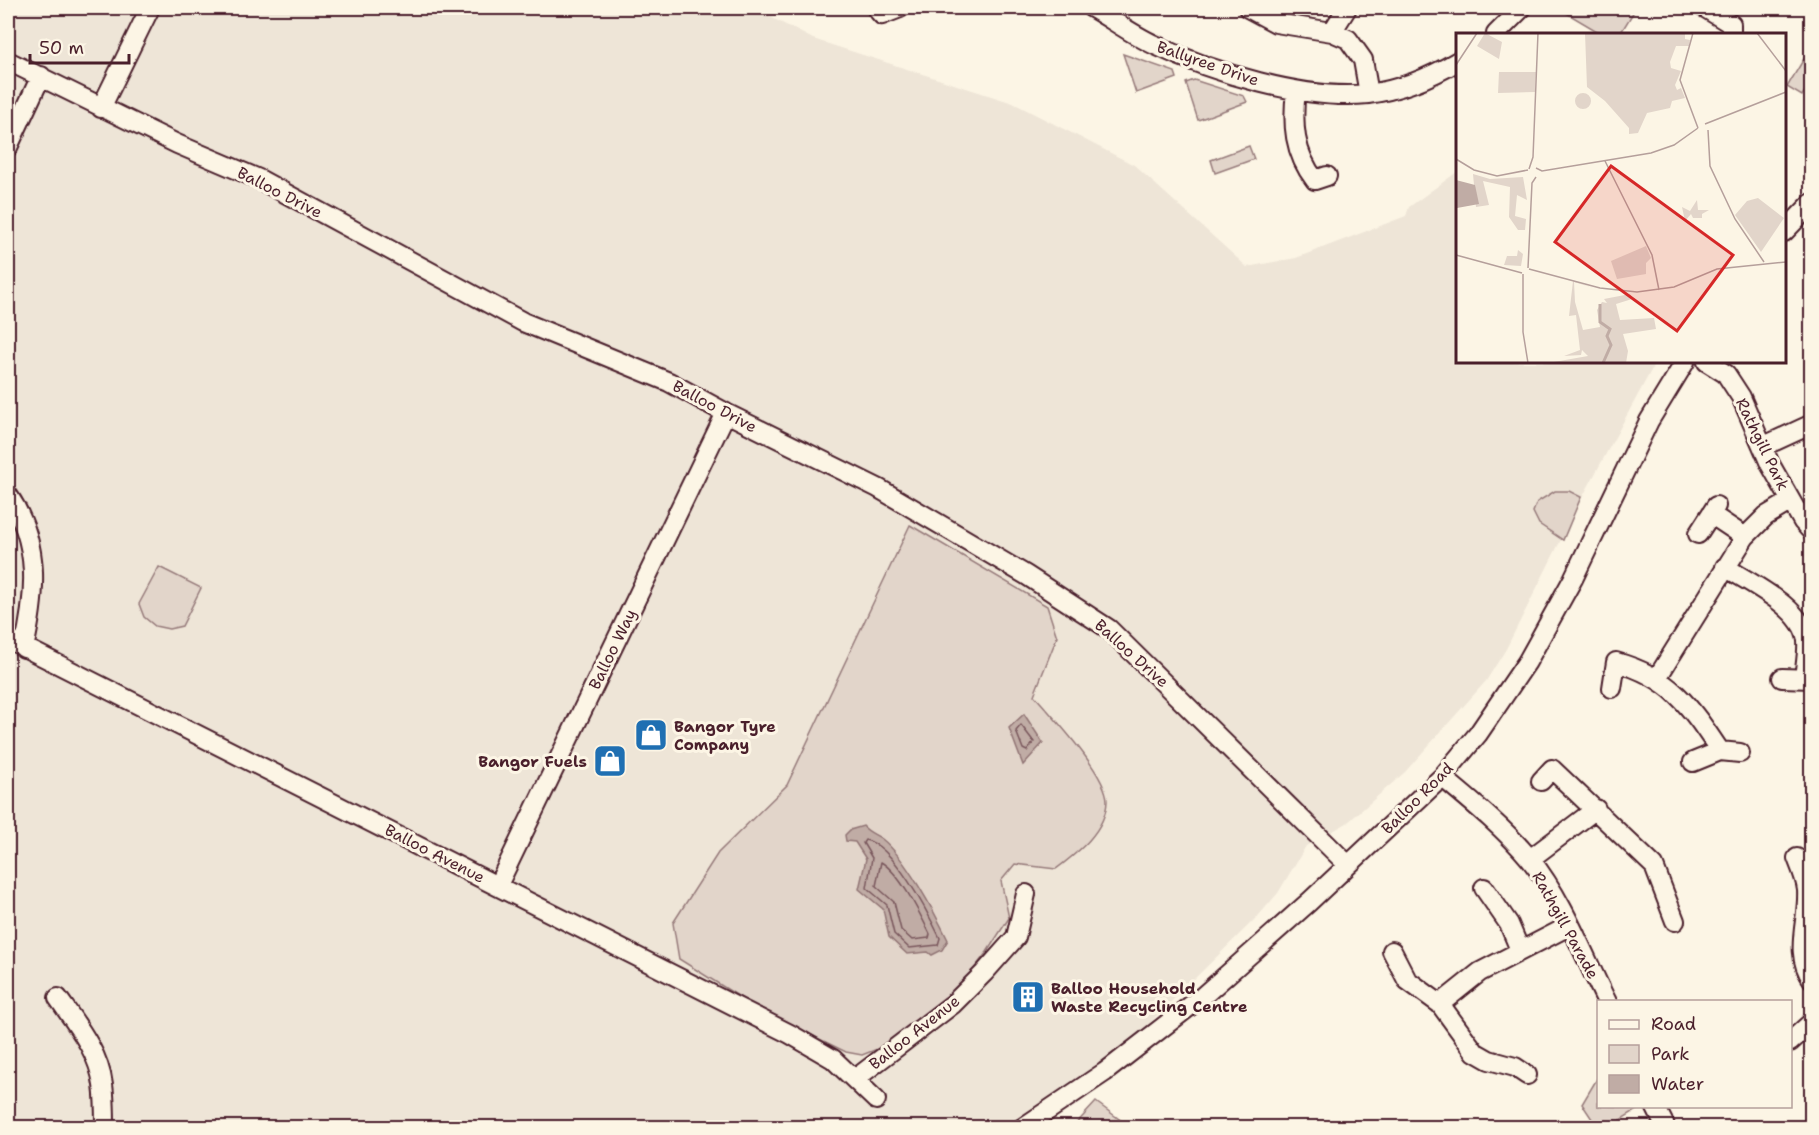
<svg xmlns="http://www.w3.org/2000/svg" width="1819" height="1135" viewBox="0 0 1819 1135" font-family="'Shantell Sans',sans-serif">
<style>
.built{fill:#eee5d7}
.green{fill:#e2d5ca;stroke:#967a7a;stroke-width:1.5}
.water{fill:#c0aca5;stroke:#917474;stroke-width:1.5}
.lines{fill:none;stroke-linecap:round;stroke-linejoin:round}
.shore{stroke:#79575c;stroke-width:1.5}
.minor-casing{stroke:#4a1f2b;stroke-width:22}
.minor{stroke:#fcf5e5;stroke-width:18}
.labels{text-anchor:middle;stroke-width:6;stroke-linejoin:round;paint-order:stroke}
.street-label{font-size:16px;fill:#4a1f2b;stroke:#fcf5e5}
.poi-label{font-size:16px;font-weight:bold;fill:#4a1f2b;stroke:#fcf5e5;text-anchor:start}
.inset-river{fill:none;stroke:#c0aca5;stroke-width:3}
.inset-road{fill:none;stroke:#b59f9b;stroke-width:1.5}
.view{fill:#d62828;fill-opacity:0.15;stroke:#d62828;stroke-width:3}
.inset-edge{fill:none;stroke:#4a1f2b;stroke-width:3}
</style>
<rect width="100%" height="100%" fill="#fcf5e5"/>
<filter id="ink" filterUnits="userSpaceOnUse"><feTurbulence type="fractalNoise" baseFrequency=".0167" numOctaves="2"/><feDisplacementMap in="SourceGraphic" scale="12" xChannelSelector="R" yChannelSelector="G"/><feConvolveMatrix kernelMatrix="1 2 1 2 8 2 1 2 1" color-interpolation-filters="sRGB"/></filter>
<g filter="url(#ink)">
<path class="built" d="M8,8H753L813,39L1013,103L1134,165L1247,267L1296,258L1406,216L1409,207L1457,172L1458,362H1645L1653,367L1582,498L1506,649L1486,681L1405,772L1347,823L1306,846L1278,893L1259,915L1108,1064L1014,1127H8Z"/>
<path class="green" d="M1558,8H1636L1620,34H1602Z
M1811,47V81L1802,96L1787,87Z
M1123,54L1175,72L1177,78L1136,93Z
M1194,80L1244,96L1247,102L1198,120L1186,83Z
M1249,146L1254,159L1215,173L1211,160Z
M1555,491H1569L1581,497L1563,540L1539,524L1533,512L1537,502Z
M910,525L1047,606L1057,637L1034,695C1052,716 1107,774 1107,801C1106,831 1077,853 1056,869L1015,864L1001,881L1009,918L987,952L962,984L885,1046L862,1055L846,1052L762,1011L679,959L673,923L718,853L787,785Z
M159,567L201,588L182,626L169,629L155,626L144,617L139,604Z
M1598,1077V1106L1637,1107L1638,1109L1609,1127L1596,1125L1582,1104Z
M1096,1102L1130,1127H1073Z"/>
<path class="water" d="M1024,714L1043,743L1023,765L1009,728Z
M863,826C869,833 875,834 882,839C905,857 935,913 948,940L942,950L932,955L928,952L907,954L889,937L883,909L859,889L866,859L855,842L846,841L845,835L850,830Z"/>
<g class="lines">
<path class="shore" d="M1021,725L1034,742L1027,751L1023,749L1016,731Z
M865,840C893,844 928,913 940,938L938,945L909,948L894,934L887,905L867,888L872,858L863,843Z
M881,862C900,873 920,914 930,934L929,938L912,940L901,930L894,902L876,886Z"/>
<defs>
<path id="minor" d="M876,8L882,15L900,8
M1092,8C1113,20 1133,35 1155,45C1212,72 1305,101 1368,94C1399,90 1431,77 1458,61
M1248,8L1276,23L1332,32L1348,39L1363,60L1369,94
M1705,8L1731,24V34
M1332,32L1347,8
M1496,34L1522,8
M8,61L177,144L259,179L523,322L669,382L726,413L878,488L1026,575L1109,629L1348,865
M1296,91C1292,124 1294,153 1315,180L1327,176
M101,108L150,8
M8,147L41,76
M1784,232L1812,203
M1707,362L1726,374L1741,397L1770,464L1803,522L1812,532
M1764,446L1812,424
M8,495C41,543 36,595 24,648
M1712,515L1745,537
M1698,534L1716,506
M1725,567C1750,583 1804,608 1807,641C1808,653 1805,667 1804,679
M8,639L790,1034L833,1059L876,1100
M1657,678L1745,537L1766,516L1791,501
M1782,678L1812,679
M1612,688L1616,662C1671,677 1690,706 1720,751
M1693,762L1720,751L1740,753
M1442,777C1472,802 1505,829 1530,859C1563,900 1583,954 1607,1002
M1541,781L1552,769L1654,866L1675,921
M1797,858C1801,868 1806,880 1807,890C1809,921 1793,952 1812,979
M1530,859L1596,809
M498,885L726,413
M1484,888L1509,924L1520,950
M1392,951L1407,980L1440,1004L1475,1052L1489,1060L1515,1067L1527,1075
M58,998C76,1024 99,1052 103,1085C105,1099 105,1114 105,1128
M1440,1004L1480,972L1569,926
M1790,1042L1812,1022
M855,1079L953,1004L984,973L1016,937L1026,894
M1655,1106L1666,1128
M1022,1128L1105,1072L1203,996L1309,902L1442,777L1478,734L1527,662L1573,579L1649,421L1685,362"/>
</defs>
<use href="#minor" class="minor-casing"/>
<use href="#minor" class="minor"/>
</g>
</g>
<defs>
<symbol id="shop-square" viewBox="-11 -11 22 22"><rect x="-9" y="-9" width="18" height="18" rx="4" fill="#1f6fb2" stroke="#fcf5e5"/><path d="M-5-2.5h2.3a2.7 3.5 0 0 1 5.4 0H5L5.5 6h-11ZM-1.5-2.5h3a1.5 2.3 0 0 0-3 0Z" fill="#fff"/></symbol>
<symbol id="building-square" viewBox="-11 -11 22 22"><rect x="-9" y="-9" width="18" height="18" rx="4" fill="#1f6fb2" stroke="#fcf5e5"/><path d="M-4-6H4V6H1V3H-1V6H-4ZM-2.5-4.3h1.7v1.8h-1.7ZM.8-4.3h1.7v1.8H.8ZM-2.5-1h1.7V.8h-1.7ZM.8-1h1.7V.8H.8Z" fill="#fff"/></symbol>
</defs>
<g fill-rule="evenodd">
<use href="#shop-square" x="632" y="716" width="38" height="38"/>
<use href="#shop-square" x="591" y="742" width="38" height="38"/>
<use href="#building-square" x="1009" y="978" width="38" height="38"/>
</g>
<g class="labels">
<g class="street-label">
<text transform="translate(1208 63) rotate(19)" y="6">Ballyree Drive</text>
<text transform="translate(280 192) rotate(27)" y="6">Balloo Drive</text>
<text transform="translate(715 406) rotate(28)" y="6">Balloo Drive</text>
<text transform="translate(1763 444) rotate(64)" y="6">Rathgill Park</text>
<text transform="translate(612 649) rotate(-64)" y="6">Balloo Way</text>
<text transform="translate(1132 653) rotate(42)" y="6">Balloo Drive</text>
<text transform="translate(1417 798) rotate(-45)" y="6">Balloo Road</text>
<text transform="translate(435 853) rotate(27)" y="6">Balloo Avenue</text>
<text transform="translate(1566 925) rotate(61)" y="6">Rathgill Parade</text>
<text transform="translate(914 1032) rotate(-38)" y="6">Balloo Avenue</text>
</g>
<g class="poi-label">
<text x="674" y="732">Bangor Tyre<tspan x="674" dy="18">Company</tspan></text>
<text x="587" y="767" text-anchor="end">Bangor Fuels</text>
<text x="1051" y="994">Balloo Household<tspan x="1051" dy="18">Waste Recycling Centre</tspan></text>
</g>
</g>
<g transform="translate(1456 33)">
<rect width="330" height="330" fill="#fcf5e5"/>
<path d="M29,0L46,9L43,26L21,13ZM129,0H229V6L234,7L233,13H220L214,29L215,35L225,38L219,52L221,57L225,55L229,65L216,68L214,75L191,80L182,100L173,101V95L149,68L131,54ZM43,39H80L79,59L42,60ZM119 68a8 8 0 1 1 16 0a8 8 0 1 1-16 0ZM17,141L34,146L67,144L71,167L61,162L59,183L70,186L69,197H62L53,184L54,154L27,148L33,172L20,174ZM302,165L328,185L305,219L279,182L291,168ZM241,167L242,177H253L246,181V185H237L235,181L229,188L226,174L234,178ZM190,213L195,225L190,230V241L161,246L155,228ZM62,217L67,221L65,233L48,232L51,223H61ZM117,248L138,255L118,249L119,269L127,297L144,294L141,277L146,269L151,270L148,266L174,261L176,266L160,271L164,287L198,285L200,296L167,301L172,318L170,330H92L132,323L126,317L125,322L108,323L124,317L120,282L113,283Z" fill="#e2d5ca"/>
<path d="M0,147L19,152L23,171L1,175Z" fill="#c0aca5"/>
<path class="inset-river" d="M144,271V289L154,296L151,303L155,312L147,330"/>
<path class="inset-road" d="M237,0L224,47L242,95M301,0L330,38M0,32L21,0M249,91L330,59M252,97L254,133L279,186L308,229M0,126L18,137L41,143L72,137M149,128L196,222L203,257M80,135L86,138L195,120L218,112L242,95M73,136L77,124L82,0M0,222L66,240M72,235L76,150L80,144M73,236L144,255L181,259L218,254L261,236L330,229M67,241V299L72,330"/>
<path class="view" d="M155,133L277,222L221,298L99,209Z"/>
<rect width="330" height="330" class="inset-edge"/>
</g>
<rect width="1819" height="1135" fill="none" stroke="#fcf5e5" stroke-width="30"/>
<rect x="15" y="15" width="1789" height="1105" fill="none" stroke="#4a1f2b" stroke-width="2" filter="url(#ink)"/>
<rect x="1597" y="1000" width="195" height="108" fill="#fcf5e5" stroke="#b59f9b" stroke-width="1.5"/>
<rect x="1609" y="1020" width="30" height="9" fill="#fcf5e5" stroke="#b59f9b" stroke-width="1.5"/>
<text x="1651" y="1030" font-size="18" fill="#4a1f2b">Road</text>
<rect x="1609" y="1045" width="30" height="18" fill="#e2d5ca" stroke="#b59f9b" stroke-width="1.5"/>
<text x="1651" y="1060" font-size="18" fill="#4a1f2b">Park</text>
<rect x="1609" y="1075" width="30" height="18" fill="#c0aca5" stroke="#b59f9b" stroke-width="1.5"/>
<text x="1651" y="1090" font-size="18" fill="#4a1f2b">Water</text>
<path d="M30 54v9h99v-9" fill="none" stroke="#4a1f2b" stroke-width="3"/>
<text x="39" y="54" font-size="18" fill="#4a1f2b" stroke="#fcf5e5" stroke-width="4.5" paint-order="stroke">50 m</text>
</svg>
